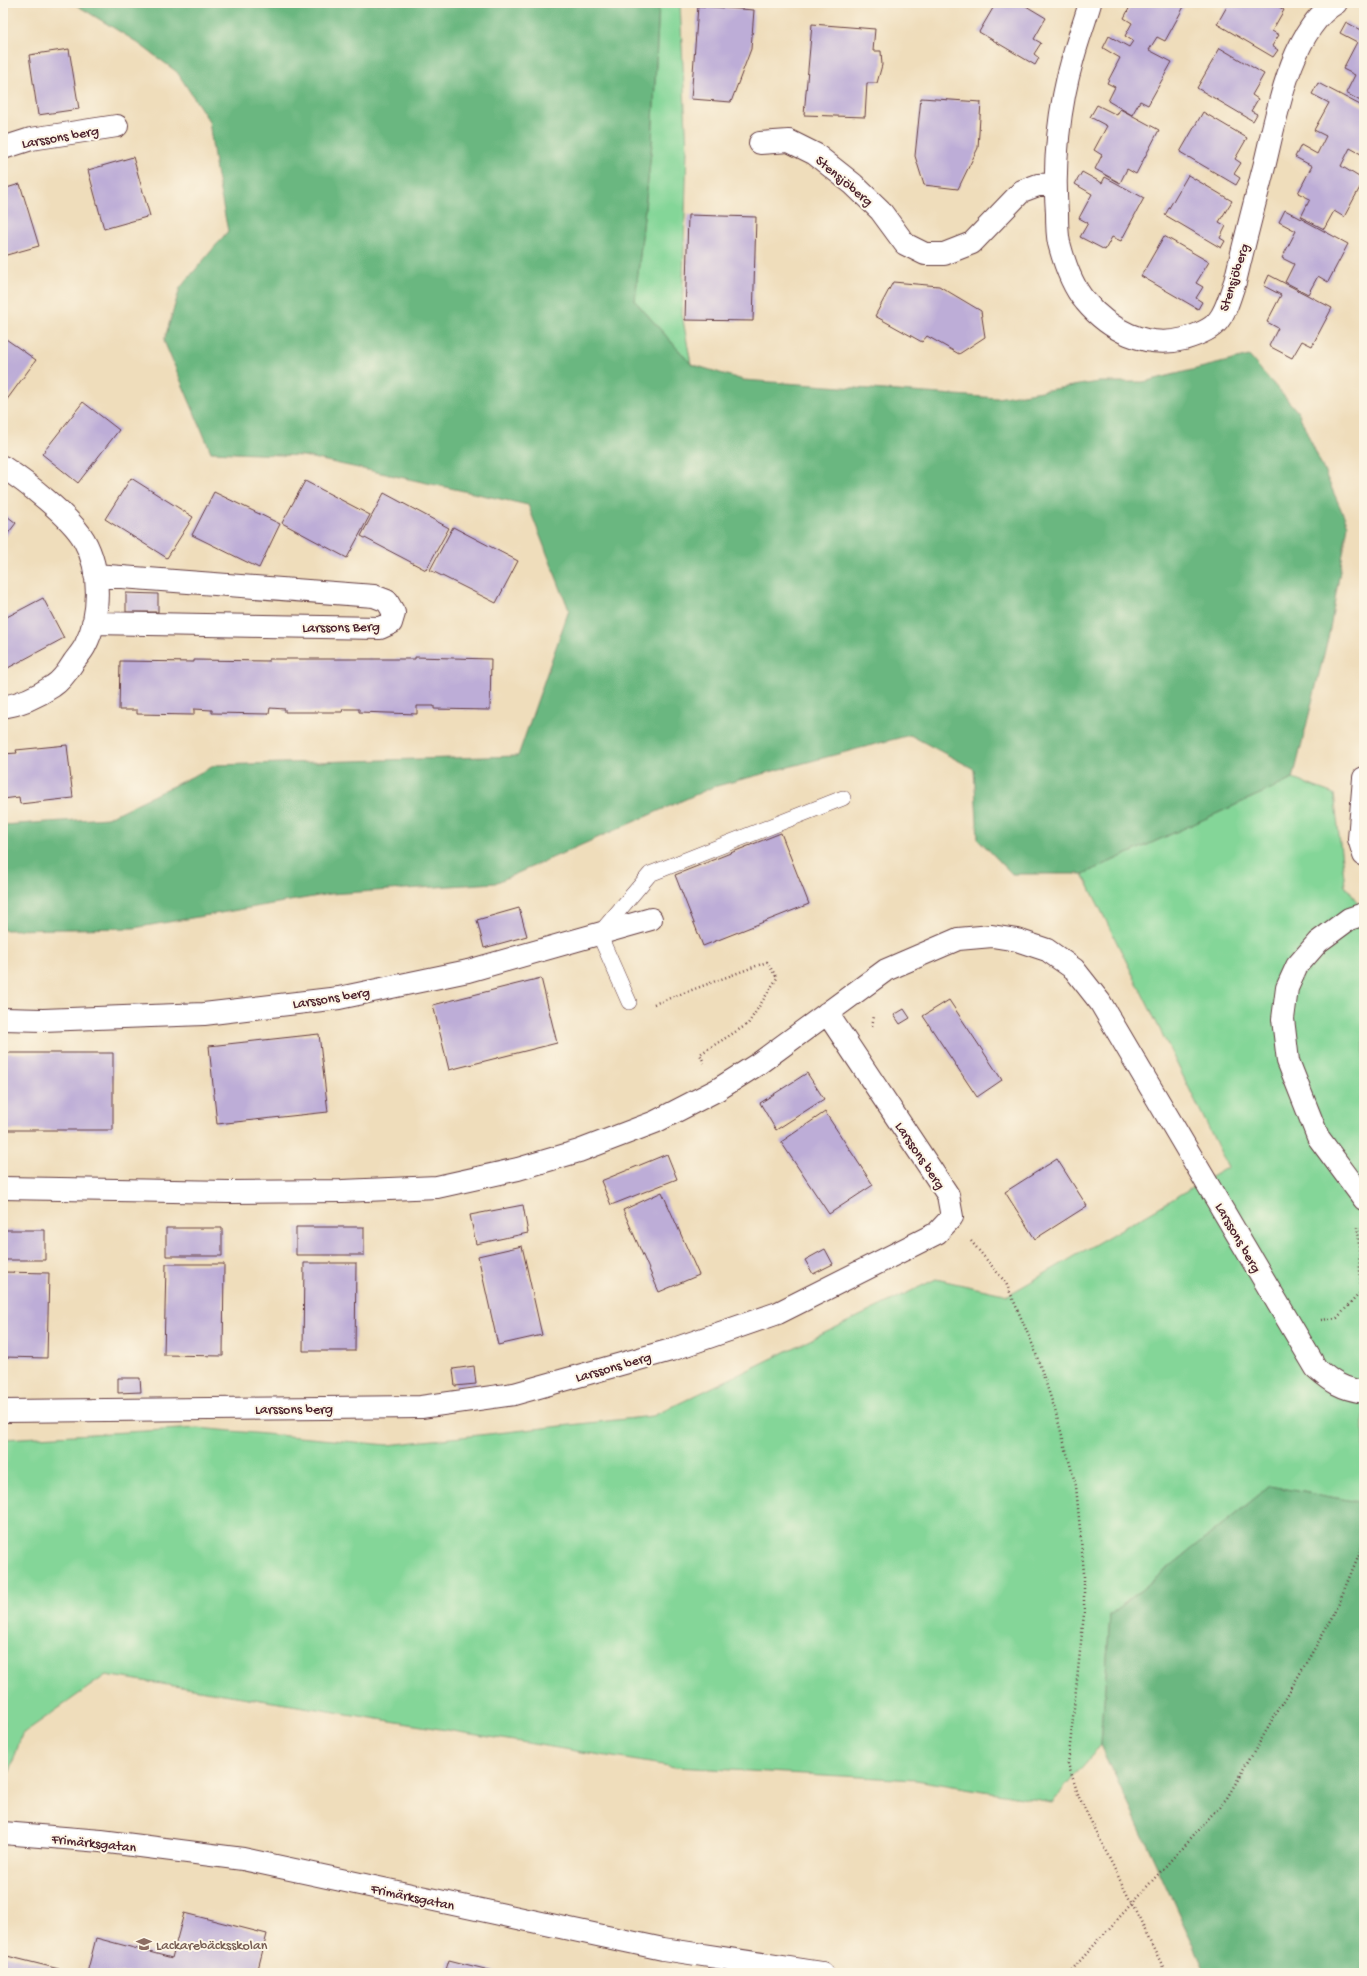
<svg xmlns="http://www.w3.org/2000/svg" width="1367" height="1976" viewBox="0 0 1367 1976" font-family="'Gochi Hand',sans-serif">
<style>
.green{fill:#84d698;stroke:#677a62}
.forest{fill:#6bb780;stroke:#5a6b56}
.building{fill:#bdadd7}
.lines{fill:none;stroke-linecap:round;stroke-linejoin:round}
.lane-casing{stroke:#633c41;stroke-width:16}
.street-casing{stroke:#633c41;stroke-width:24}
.path{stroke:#633c41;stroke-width:2.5;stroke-dasharray:1 3;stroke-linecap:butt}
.lane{stroke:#fff;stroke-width:15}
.street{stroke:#fff;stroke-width:22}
.labels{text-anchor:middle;stroke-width:4;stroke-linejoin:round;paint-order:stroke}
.street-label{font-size:14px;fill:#4a1f2b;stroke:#fcf5e5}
.education-label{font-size:14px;fill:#785e54;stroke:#fcf5e5;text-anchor:start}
</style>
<rect width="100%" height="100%" fill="#fcf5e5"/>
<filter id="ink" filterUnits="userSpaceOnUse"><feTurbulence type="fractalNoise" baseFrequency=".025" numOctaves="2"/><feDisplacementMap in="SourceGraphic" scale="8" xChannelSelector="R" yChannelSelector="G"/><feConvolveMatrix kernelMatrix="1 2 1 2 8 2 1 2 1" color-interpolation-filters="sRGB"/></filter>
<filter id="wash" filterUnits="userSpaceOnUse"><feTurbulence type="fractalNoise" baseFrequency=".012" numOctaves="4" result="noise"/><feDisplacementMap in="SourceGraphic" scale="16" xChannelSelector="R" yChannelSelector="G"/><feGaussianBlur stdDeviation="0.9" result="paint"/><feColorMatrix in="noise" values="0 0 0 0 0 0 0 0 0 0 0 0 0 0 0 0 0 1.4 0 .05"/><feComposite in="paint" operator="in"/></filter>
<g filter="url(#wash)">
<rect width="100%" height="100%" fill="#efddbb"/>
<path class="green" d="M659,3H680L687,150L682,314L691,364L635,301L652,143Z
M1293,779L1334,794L1345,885L1364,912V1503L1270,1486L1110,1615L1101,1745L1052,1802L916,1780L675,1767L106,1675L22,1734L3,1793V1439L198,1428L388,1445L653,1416L936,1279L1008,1295L1228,1167L1083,874Z"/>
<path class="forest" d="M73,3H659L652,143L635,301L691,364L743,380L997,398L1098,382H1143L1249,356L1298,412L1348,525L1329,634L1293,779L1083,874H1012L978,839L974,769L910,735L713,787L495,883L330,894L134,928L3,930V825L107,818L216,765L518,756L569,610L528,505L303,456L211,452L164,341L180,288L228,231L216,171L209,121L177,72L135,41Z
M1270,1486L1364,1503V1973H1206L1101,1745L1110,1615Z"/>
<g id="blocks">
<path class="building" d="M996,3H1021L1046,18L1034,39L1041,43L1034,54L1039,58L1035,65L979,32Z
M1132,3H1186L1165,41L1157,37L1149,50L1172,62L1148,105L1140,101L1132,115L1108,101L1115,87L1107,83L1120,58L1103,48L1109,36L1129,47L1133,41L1125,36L1132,23L1124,18Z
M1229,3H1273L1284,10L1272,31L1279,35L1272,46L1278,50L1273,57L1217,24Z
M698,6L754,10L751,49L731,102L691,99Z
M1346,22L1364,32V103L1346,93L1355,75L1343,69L1357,42L1340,33Z
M812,24L875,29L873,51H881L882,65L877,83H867L865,117L804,115Z
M1220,48L1264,74L1252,95L1258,99L1251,111L1257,114L1253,121L1197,88Z
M69,49L79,109L38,115L29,55Z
M1318,83L1364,107V148L1361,154L1350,148L1341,166L1364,180L1344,217L1334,211L1324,229L1301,217L1310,199L1298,193L1312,166L1295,157L1301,145L1317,154L1326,136L1314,130L1329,103L1312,94Z
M921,98L981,102L978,148L958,189L924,185L915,156Z
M1097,105L1117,115L1120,109L1159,130L1136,174L1127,169L1120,183L1095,169L1102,155L1094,150L1107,126L1090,117Z
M1203,112L1247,138L1235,159L1241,163L1234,174L1240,178L1236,185L1180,152Z
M133,157L150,216L104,229L88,170Z
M1082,172L1102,183L1105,177L1144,198L1121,241L1112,237L1105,250L1080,237L1088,223L1079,218L1092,194L1075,184Z
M1188,175L1232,201L1219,222L1226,226L1220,238L1225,241L1221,248L1165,215Z
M20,184L39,246L3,256V189Z
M1285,210L1348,244L1328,282L1318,276L1308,294L1285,282L1294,264L1282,258L1296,231L1279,222Z
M688,215L756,217L753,321L685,320Z
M1164,236L1209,262L1196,283L1203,287L1196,298L1202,302L1198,309L1141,276Z
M1269,275L1332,308L1312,346L1302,341L1292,358L1269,346L1278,328L1267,322L1281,295L1264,286Z
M893,282L939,286L981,311L985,337L959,354L927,336L922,342L875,316Z
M3,337L36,360L3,405Z
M83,402L119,430L78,483L42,454Z
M131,478L193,517L167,558L105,519Z
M305,481L370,515L347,558L282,523Z
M214,492L280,524L259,568L192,535Z
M384,493L449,528L426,570L361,536Z
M3,513L16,523L3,540Z
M453,527L518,561L496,603L430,570Z
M126,593L158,594V612H126Z
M43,598L64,638L6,669L3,663V619Z
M415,657L491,659L490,710L434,709V706H417V714L359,712V709H343L342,712H285V709L270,708L269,714L212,713V710L194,709V715L137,714V710H119L120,661L194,662V660L269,661V659H415Z
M67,745L73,798L20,804L19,797L3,799V754L17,753L16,750Z
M781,833L809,904L703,946L675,875Z
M519,908L527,936L484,948L477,920Z
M541,978L557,1043L449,1070L433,1005Z
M949,1000L1002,1080L977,1097L923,1016Z
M904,1009L910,1018L900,1024L894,1015Z
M319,1034L328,1112L217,1124L209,1046Z
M3,1053H113V1130H3Z
M807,1073L824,1099L776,1130L760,1103Z
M825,1112L873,1185L829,1214L781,1142Z
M667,1154L677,1179L611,1205L601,1181Z
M1057,1159L1087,1206L1035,1239L1005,1192Z
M662,1192L699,1275L659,1292L623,1210Z
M523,1205L528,1233L476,1244L470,1215Z
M296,1227H364V1255H296Z
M166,1228H222V1256H166Z
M3,1230H45V1260H3Z
M522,1246L542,1335L498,1345L478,1256Z
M825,1249L833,1264L813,1274L805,1260Z
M304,1263H356L355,1351H303Z
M166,1264H224L223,1356L164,1355Z
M3,1272L49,1273L47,1358L3,1357Z
M474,1366L476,1384L455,1386L453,1369Z
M118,1378H140L141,1392L118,1393Z
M184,1913L267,1934L257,1973H87L96,1938L172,1958Z
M3,1955L71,1972V1973H3Z
M449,1960L497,1972V1973H445Z"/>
</g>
</g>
<g filter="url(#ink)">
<use href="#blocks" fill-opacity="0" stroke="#633c41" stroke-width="1"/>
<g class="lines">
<defs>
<path id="lane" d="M629,1002L599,934L650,874L843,798"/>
<path id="street" d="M1090,3C1085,21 1078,39 1073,58C1059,106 1053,164 1057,213C1057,223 1057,234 1059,243C1064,262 1072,286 1085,301C1109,330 1146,349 1184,339C1194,336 1211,330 1218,321C1227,310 1230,295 1235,282C1244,244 1254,205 1264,167C1276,119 1290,30 1336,3
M760,143L789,141L815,154L853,184L880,210L905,244L925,254H944L972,243L1022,191L1038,185L1054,184
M3,148L31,139L117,126
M3,467C26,482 71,517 84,540C101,570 101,615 85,646C82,652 77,657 73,663C68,671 61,681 53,686C38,696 21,704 3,707
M93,623L380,628L391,623L394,613L387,601L374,596L95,575
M1364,778L1359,839L1364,855
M1364,914L1349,919L1318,942L1297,966L1287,988L1283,1019L1288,1061L1318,1137L1364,1199
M3,1019L43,1020L204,1014L339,998L468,971L651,919
M3,1188L229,1192L342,1191L437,1187L518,1169L579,1151L655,1122L717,1090L758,1064L886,970L958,939L992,936L1017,940L1047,950L1074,969L1100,1002L1316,1368C1332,1382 1342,1389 1364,1392
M3,1411L421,1407L514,1394L671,1350L778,1313L937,1233L952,1217L948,1195L827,1013
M3,1833L101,1841L243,1859L663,1949L822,1973"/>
</defs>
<use href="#lane" class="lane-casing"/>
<use href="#street" class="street-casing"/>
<path class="path" d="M654,1004L767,962L777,978L748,1024L700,1054L704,1063
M872,1026L874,1016
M1360,1144L1364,1104
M971,1241L1006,1283L1034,1348L1055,1410L1076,1486L1084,1573V1614L1068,1764L1079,1797L1166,1973
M1321,1320L1337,1318L1361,1292L1358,1227
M1069,1973L1227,1798L1333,1617L1364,1542"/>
<use href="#lane" class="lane"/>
<use href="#street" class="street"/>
</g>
</g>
<defs>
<symbol id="school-bare" viewBox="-9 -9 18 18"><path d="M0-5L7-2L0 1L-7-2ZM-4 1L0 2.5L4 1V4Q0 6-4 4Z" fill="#8d6e63" stroke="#fcf5e5" stroke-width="2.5" paint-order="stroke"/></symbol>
</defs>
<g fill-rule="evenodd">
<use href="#school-bare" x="133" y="1933" width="22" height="22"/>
</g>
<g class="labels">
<g class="street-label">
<text transform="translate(60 136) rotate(-10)" y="5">Larssons berg</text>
<text transform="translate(845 180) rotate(40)" y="5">Stensjöberg</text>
<text transform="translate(1233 277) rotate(-72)" y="5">Stensjöberg</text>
<text transform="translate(341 626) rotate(-1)" y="5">Larssons Berg</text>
<text transform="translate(331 997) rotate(-9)" y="5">Larssons berg</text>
<text transform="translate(921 1155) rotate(56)" y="5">Larssons berg</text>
<text transform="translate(1239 1237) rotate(60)" y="5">Larssons berg</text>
<text transform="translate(613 1366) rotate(-16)" y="5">Larssons berg</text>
<text x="294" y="1413">Larssons berg</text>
<text transform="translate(94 1842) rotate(6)" y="5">Frimärksgatan</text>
<text transform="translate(413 1896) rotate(12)" y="5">Frimärksgatan</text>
</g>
<g class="education-label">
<text x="156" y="1949">Lackarebäcksskolan</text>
</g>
</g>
<rect width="1367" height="1976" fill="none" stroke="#fcf5e5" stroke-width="16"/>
</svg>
